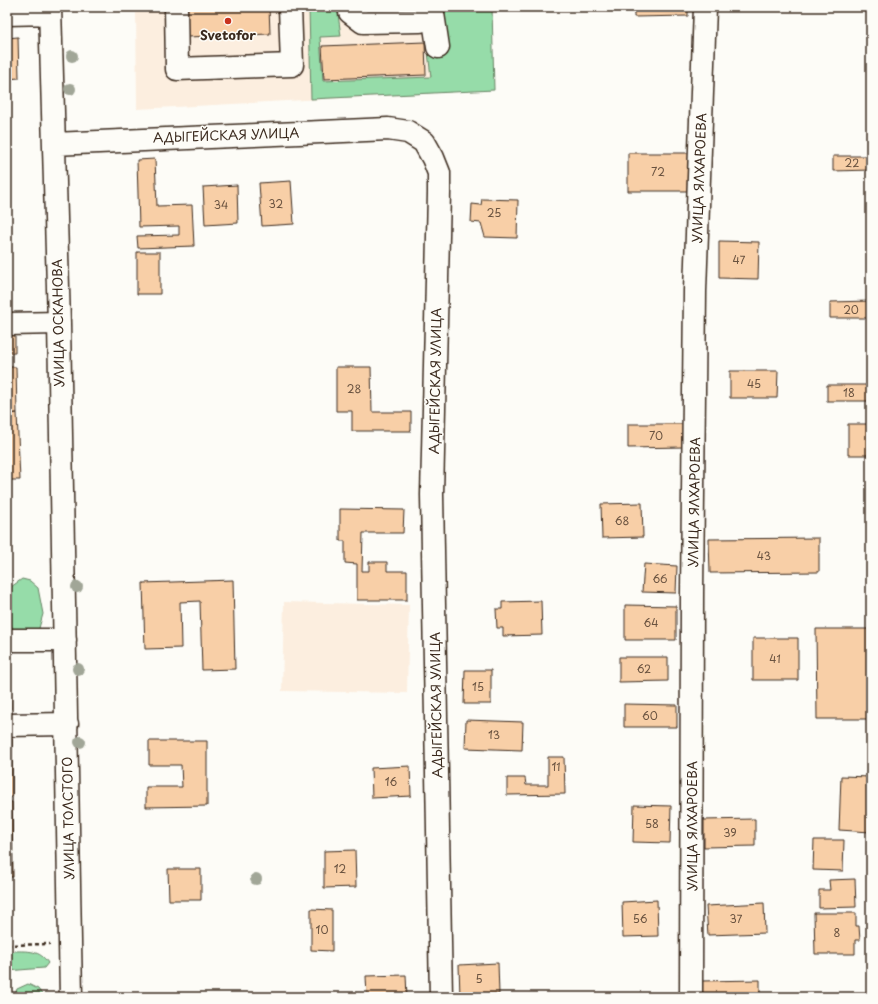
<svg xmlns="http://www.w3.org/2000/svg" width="878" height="1004" viewBox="0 0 878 1004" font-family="'Playpen Sans',sans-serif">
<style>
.built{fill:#fceedf}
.green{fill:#96dca9;stroke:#688364}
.building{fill:#f8cfa7;stroke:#3b2a1e}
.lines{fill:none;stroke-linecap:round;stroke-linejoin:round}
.minor-casing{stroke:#3b2a1e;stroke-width:25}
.path{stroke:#3b2a1e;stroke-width:2.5;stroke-dasharray:4 3;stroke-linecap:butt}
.minor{stroke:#fdfcf7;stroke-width:22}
.tree{fill:#a1a697}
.poi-dot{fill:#c8321e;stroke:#fdfcf7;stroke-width:1.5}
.labels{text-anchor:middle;stroke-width:3;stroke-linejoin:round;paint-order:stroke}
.number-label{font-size:11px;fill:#6a5340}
.poi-label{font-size:13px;font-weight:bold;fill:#3b2a1e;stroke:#fdfcf7}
.street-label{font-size:13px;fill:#3b2a1e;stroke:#fdfcf7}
</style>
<rect width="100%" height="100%" fill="#fdfcf7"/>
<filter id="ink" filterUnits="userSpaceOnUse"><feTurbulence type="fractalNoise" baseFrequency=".025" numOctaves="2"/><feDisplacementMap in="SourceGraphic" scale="8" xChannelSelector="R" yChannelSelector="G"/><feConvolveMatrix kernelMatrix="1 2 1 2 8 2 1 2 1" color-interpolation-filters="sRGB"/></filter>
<g filter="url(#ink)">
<path class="built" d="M136,7H492L494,90L137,109Z
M284,602L409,605L407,693L282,691Z"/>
<path class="green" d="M309,7H337L341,36L320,37L323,81L431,77L428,52L448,50L443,7H492L494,90L311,99Z
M355,7H423L415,15L367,17Z
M22,579L30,581L38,588L43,614L39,628L30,635L15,631L7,619V596L11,587Z
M14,951C28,951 40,950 48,963L44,968L7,971V952Z
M28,984L38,989L44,997H14L17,989Z"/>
<path class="building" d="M186,7H269L270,34L187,37Z
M634,7H688V16L634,17Z
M18,37L19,78L7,79V38Z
M425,42L426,75L324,79L322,46Z
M628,153H689V191H628Z
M833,156H871V170L833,171Z
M155,159L157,206L192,205L194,246L138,248L137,236L179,235V226L139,227L137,160Z
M291,181L294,224L262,226L259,183Z
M237,185L238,223L205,225L203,187Z
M482,199L518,200L517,238L485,237L481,223L471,222L472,204L481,205Z
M719,241L759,242L758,279L719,278Z
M137,252H160V294H137Z
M871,301V318H830V302Z
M15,332V353H7V333Z
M7,367H16L17,413L7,414Z
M336,367H371L372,412H411V431H352V411H336Z
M730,371H778L777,398H730Z
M827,385H871V401H827Z
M17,413L20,480H7V414Z
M628,424H684V447L628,448Z
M848,424H871V455H848Z
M642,503L643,537L602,538L601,504Z
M340,509L404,510L403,533H363L362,571H369V562H387V571H407V600H357V564L345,563V541H340Z
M819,538V572L710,573L709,539Z
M644,564L677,566L676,593L642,592Z
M7,570H8L9,623H7Z
M233,580L235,669L202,670L200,601L180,602L181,648L145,649L143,583Z
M541,601L542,635L503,636V628H497L496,609H502V602Z
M625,605L676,606V640H625Z
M816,629H871V719H817Z
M753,638H798V680H753Z
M7,654H10L11,709H7Z
M619,657H668V681L619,682Z
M465,670H491V704H464Z
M624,704L677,705V727H624Z
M466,720L523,722L522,750L465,748Z
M7,739H12V797H7Z
M149,741H207V806L146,807V787H182L181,765H149Z
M548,757H564L565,794L507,795V778H525L526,785H548Z
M410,766L411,796L372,798L371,768Z
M841,776L871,777V832L839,830Z
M7,802H12L13,877H7Z
M634,805L671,806L670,843L633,842Z
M755,819V846L704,847V820Z
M814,840H844L843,871L813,870Z
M355,850L356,887L324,888V851Z
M168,869H201V900H169Z
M855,879L856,907L819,908V890H830L829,880Z
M657,900L658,936L623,937L622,902Z
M764,903L765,933L708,935L706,906Z
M311,909L332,910V951L311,950Z
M814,913H856V926H859L860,940H855V954H815Z
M498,963L499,994H489V997H460L459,965Z
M406,975L407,997H367L366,976Z
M760,980V997H702V981Z"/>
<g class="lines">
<defs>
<path id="minor" d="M50,7L59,323L71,997
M176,7L177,69L292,65L290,7
M350,7V12L363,22L420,21L432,7
M432,7L438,47
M7,14L50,13
M54,144L388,129L408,132L424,142L433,158L439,173V193L432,495L441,997
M7,324L59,323
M7,640H65
M7,725L67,724
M691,997L692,594L695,291L705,7"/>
</defs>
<use href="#minor" class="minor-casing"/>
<path class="path" d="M7,945L50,944"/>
<use href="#minor" class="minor"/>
</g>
<g class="tree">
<circle cx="72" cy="56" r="6"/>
<circle cx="70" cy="89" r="6"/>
<circle cx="77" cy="587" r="6"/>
<circle cx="78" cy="669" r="6"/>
<circle cx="80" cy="742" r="6"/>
<circle cx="256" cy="879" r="6"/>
</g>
</g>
<circle class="poi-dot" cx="228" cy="21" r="4"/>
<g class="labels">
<g class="number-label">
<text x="852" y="167">22</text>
<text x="658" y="176">72</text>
<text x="276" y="208">32</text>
<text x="221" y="209">34</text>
<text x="494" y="217">25</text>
<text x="739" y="264">47</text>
<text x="851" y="314">20</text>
<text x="754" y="388">45</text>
<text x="354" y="393">28</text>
<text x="849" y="397">18</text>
<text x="656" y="440">70</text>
<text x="622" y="525">68</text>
<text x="764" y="560">43</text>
<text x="660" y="583">66</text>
<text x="651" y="627">64</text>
<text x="775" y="663">41</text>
<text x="644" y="673">62</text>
<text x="478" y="691">15</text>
<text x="650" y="720">60</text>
<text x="494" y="739">13</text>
<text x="556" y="771">11</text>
<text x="391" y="786">16</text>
<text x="652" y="828">58</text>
<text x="730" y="837">39</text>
<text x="340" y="873">12</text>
<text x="640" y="923">56</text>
<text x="736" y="923">37</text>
<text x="322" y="934">10</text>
<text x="837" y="937">8</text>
<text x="479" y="983">5</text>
</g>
<g class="poi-label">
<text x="228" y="40">Svetofor</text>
</g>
<g class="street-label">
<text transform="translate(226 135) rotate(-2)" y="5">АДЫГЕЙСКАЯ УЛИЦА</text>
<text transform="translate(699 178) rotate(-88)" y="5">УЛИЦА ЯЛХАРОЕВА</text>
<text transform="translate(58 323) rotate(-91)" y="5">УЛИЦА ОСКАНОВА</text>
<text transform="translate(435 381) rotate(-89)" y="5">АДЫГЕЙСКАЯ УЛИЦА</text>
<text transform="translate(694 502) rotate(-89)" y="5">УЛИЦА ЯЛХАРОЕВА</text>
<text transform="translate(436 705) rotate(-91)" y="5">АДЫГЕЙСКАЯ УЛИЦА</text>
<text transform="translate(68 818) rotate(-91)" y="5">УЛИЦА ТОЛСТОГО</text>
<text transform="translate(692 826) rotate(-90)" y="5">УЛИЦА ЯЛХАРОЕВА</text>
</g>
</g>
<rect width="878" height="1004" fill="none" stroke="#fdfcf7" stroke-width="24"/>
<rect x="12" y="12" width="854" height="980" fill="none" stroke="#3b2a1e" stroke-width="1.5" filter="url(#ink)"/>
</svg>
